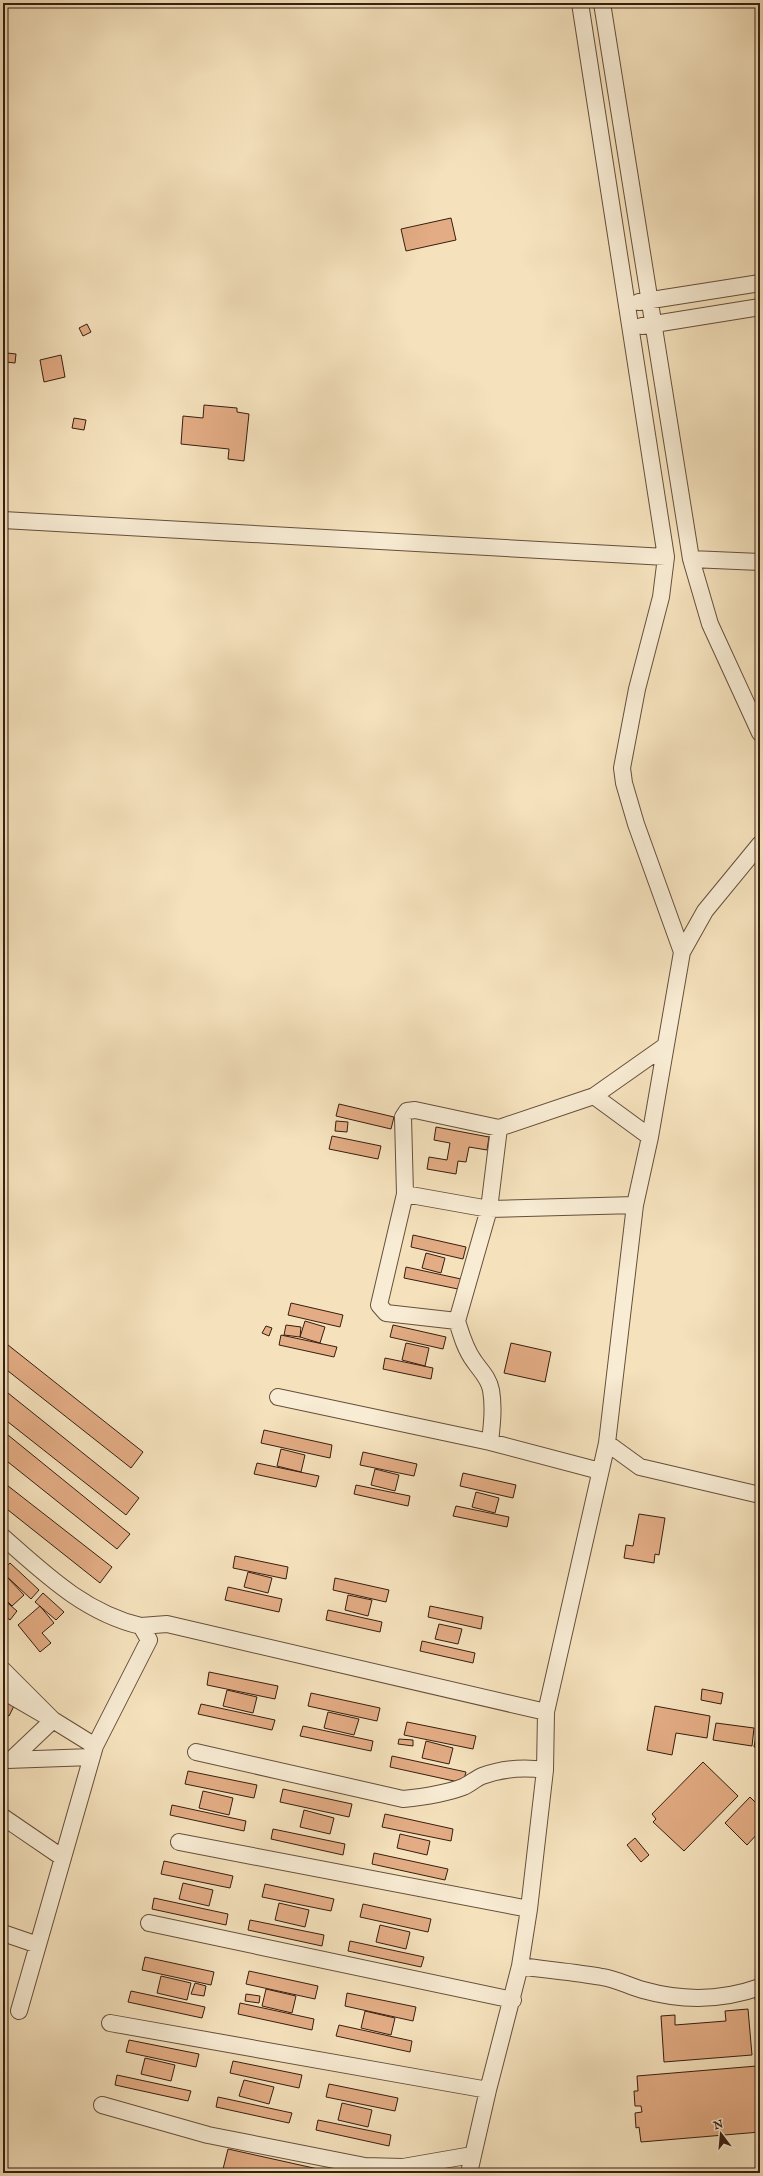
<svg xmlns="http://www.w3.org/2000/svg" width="763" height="2176" viewBox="0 0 763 2176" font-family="'IM FELL English',serif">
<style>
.building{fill:#e3ac84;stroke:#361e10}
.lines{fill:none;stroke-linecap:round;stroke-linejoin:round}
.minor-casing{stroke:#664f3b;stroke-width:18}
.minor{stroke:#f8ecd4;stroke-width:16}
</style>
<rect width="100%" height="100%" fill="#f5e2bd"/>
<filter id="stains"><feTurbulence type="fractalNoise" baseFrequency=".005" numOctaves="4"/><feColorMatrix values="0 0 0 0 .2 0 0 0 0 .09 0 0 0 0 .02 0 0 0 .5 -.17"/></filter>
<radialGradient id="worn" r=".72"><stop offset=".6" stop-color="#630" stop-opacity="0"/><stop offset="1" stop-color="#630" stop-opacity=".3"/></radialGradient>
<path class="building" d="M451,218L456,240L406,251L401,229Z
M87,324L91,332L83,336L79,328Z
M7,353L16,354L15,363L6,362Z
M61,355L65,377L44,382L40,360Z
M204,405L237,408V412L249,414L244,461L228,459L229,449L181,444L183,416L203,418Z
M74,418L86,420L84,430L72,428Z
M339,1104L394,1117L391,1129L336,1116Z
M336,1121L348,1122L347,1132L335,1131Z
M436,1127L489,1137L487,1150L469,1147L466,1162L458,1161L456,1174L427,1169L429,1157L447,1160L450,1143L434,1140Z
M332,1136L381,1146L378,1159L329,1149Z
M413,1235L466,1247L463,1259L411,1247Z
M426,1253L445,1258L441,1273L422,1268Z
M406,1267L461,1279L458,1289L404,1278Z
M291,1303L343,1315L340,1327L288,1315Z
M305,1321L325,1327L320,1343L300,1337Z
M286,1325L301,1327L300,1337L284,1335Z
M393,1325L446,1337L443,1349L390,1337Z
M266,1326L272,1328L269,1336L262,1333Z
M281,1335L337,1347L334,1357L279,1345Z
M3,1341L143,1452L131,1468L3,1367Z
M406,1343L429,1348L425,1366L402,1360Z
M511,1343L551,1352L545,1382L504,1373Z
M385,1358L433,1368L431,1379L383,1369Z
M3,1389L139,1498L126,1515L3,1418Z
M264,1430L332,1445L330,1458L261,1443Z
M3,1431L130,1534L117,1549L3,1458Z
M281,1449L305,1455L301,1472L277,1466Z
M363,1452L417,1464L414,1476L360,1465Z
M257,1463L319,1476L316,1487L254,1474Z
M375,1469L399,1475L395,1491L371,1485Z
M463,1473L516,1485L513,1498L460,1486Z
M3,1482L112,1567L100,1583L3,1506Z
M356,1485L410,1496L408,1506L354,1494Z
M476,1492L499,1498L495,1513L472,1507Z
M456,1506L509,1517L507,1527L453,1516Z
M639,1514L665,1518L659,1555L655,1554L654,1563L624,1558L626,1545L633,1546Z
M235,1556L288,1567L286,1579L233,1568Z
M10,1563L39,1590L31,1599L3,1573V1570Z
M248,1572L272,1578L268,1593L244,1587Z
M8,1578L24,1595L12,1606L3,1597V1583Z
M335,1578L389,1590L386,1602L333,1590Z
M228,1587L282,1599L279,1612L225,1600Z
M43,1593L64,1612L56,1620L35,1602Z
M348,1595L372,1600L368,1616L345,1610Z
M3,1599L17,1611L10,1620L3,1614Z
M40,1606L54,1623L42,1633L51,1643L40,1652L18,1625Z
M430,1606L483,1617L481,1629L428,1617Z
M328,1610L382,1622L380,1632L326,1620Z
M439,1624L462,1629L458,1644L435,1639Z
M422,1641L475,1653L473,1663L420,1651Z
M209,1672L278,1686L275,1699L207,1685Z
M702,1689L723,1693L721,1704L701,1700Z
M227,1690L257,1697L253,1713L223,1706Z
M311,1693L380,1708L377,1721L308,1706Z
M3,1701L14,1706L9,1716L3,1713Z
M201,1704L275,1720L272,1730L198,1714Z
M655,1706L710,1716L707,1738L676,1733L672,1755L647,1750Z
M328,1712L359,1719L354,1735L324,1728Z
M407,1722L476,1736L473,1749L404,1735Z
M716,1723L754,1728L752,1746L713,1740Z
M303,1726L373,1741L371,1751L300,1736Z
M757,1730L760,1731V1748L754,1747Z
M399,1739L413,1740V1746L398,1744Z
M426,1741L453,1748L449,1764L422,1758Z
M392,1756L466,1772L463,1783L390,1767Z
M703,1762L738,1796L684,1851L653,1822L656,1819L652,1814Z
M188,1771L257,1785L254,1798L185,1784Z
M283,1789L352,1804L349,1817L280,1802Z
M203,1791L233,1798L229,1815L199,1808Z
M750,1797L760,1807V1831L747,1845L725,1823Z
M172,1805L246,1821L244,1831L170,1815Z
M304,1810L334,1818L330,1834L300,1827Z
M385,1814L453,1829L451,1841L382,1827Z
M273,1829L345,1844L343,1855L271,1839Z
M400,1834L430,1841L427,1855L397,1848Z
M635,1838L649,1855L641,1862L627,1845Z
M374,1853L448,1869L445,1880L372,1864Z
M164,1861L233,1876L230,1888L161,1874Z
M183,1883L213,1890L209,1906L179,1899Z
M265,1884L334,1899L331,1911L262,1897Z
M154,1898L228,1914L226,1925L152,1909Z
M279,1903L309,1910L305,1927L275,1920Z
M363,1904L431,1919L428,1932L360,1917Z
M250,1920L324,1935L322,1946L248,1930Z
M380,1925L410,1932L406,1949L376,1942Z
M350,1941L424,1957L421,1967L348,1951Z
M145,1957L214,1972L211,1985L142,1970Z
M249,1971L318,1986L315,1999L246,1984Z
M161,1976L191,1983L187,2000L157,1993Z
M195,1983L206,1986L204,1996L191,1994Z
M266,1989L296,1996L292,2013L262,2006Z
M131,1991L205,2007L202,2018L128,2002Z
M347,1993L416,2007L413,2021L345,2006Z
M246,1994L260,1996L259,2003L245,2001Z
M760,1997V2031L755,1998Z
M240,2003L314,2019L312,2030L238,2014Z
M748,2009L752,2055L664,2062L661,2016L675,2015V2025L726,2021L725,2011Z
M365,2011L395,2018L391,2035L361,2028Z
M339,2025L412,2041L410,2052L336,2036Z
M129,2040L199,2054L196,2067L126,2052Z
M145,2058L175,2065L171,2081L141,2074Z
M233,2061L302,2075L299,2088L230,2073Z
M757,2066L760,2132L641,2142L639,2127L636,2128L635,2113L642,2112L641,2106H635L634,2091H638L637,2076Z
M117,2075L191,2091L188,2101L115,2085Z
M244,2080L274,2087L269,2104L239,2096Z
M329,2084L398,2098L395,2111L326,2097Z
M218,2097L292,2113L289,2123L216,2107Z
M342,2103L372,2110L368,2127L338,2120Z
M318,2120L391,2135L389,2146L316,2130Z
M228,2149L336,2173H222Z"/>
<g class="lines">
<defs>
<path id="minor" d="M580,3L666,557L661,597L637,689L622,768L624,783L636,824L682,952
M602,3L691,559L710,624L760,733
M639,302L760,283
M642,326L760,307
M3,520L666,557
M691,559L760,562
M594,1096L650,1137
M499,1128L489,1209L457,1321L386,1313L379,1305L405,1194L403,1117L407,1111L415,1110L499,1128L594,1096L665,1046
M405,1194L489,1209L635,1205
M457,1321C461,1334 465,1349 474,1361C480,1370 489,1378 491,1390C494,1407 492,1424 490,1442
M278,1397L490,1442L600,1471
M607,1443L640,1467L760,1495
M3,1537C45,1574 85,1613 141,1626
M3,1670L53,1720L95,1746
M3,1691L53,1720L13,1758
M196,1752L403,1799C423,1797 444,1794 463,1787C470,1784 475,1779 482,1776C501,1769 524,1767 545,1770
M7,1760L92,1757
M3,1817L63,1858
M179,1842L529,1909
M149,1923L513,2000
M3,1933L38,1945
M520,1966C547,1970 575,1972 602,1977C616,1979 629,1986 643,1990C682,2001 721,2001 760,1987
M19,2011L95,1746L149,1640L141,1626L167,1624L546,1712
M110,2023L488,2090
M102,2105L208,2135L365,2166L403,2167L472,2155
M469,2173L488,2090L520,1966L529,1909L545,1770L546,1712L607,1443L635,1205L650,1137L682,952L705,911L760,844"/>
</defs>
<use href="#minor" class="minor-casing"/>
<use href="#minor" class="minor"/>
</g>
<rect width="763" height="2176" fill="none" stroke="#f5e2bd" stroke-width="16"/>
<rect x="4" y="4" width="755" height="2168" fill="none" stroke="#361e10" stroke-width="2"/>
<rect x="8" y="8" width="747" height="2160" fill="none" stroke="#361e10"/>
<g transform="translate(721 2134) rotate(344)" stroke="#f8ecd4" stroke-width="3" paint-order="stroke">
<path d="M0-3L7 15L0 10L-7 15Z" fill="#361e10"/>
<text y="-6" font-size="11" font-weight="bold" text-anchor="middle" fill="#361e10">N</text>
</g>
<rect width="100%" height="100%" filter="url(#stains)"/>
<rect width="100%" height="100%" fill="url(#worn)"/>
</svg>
